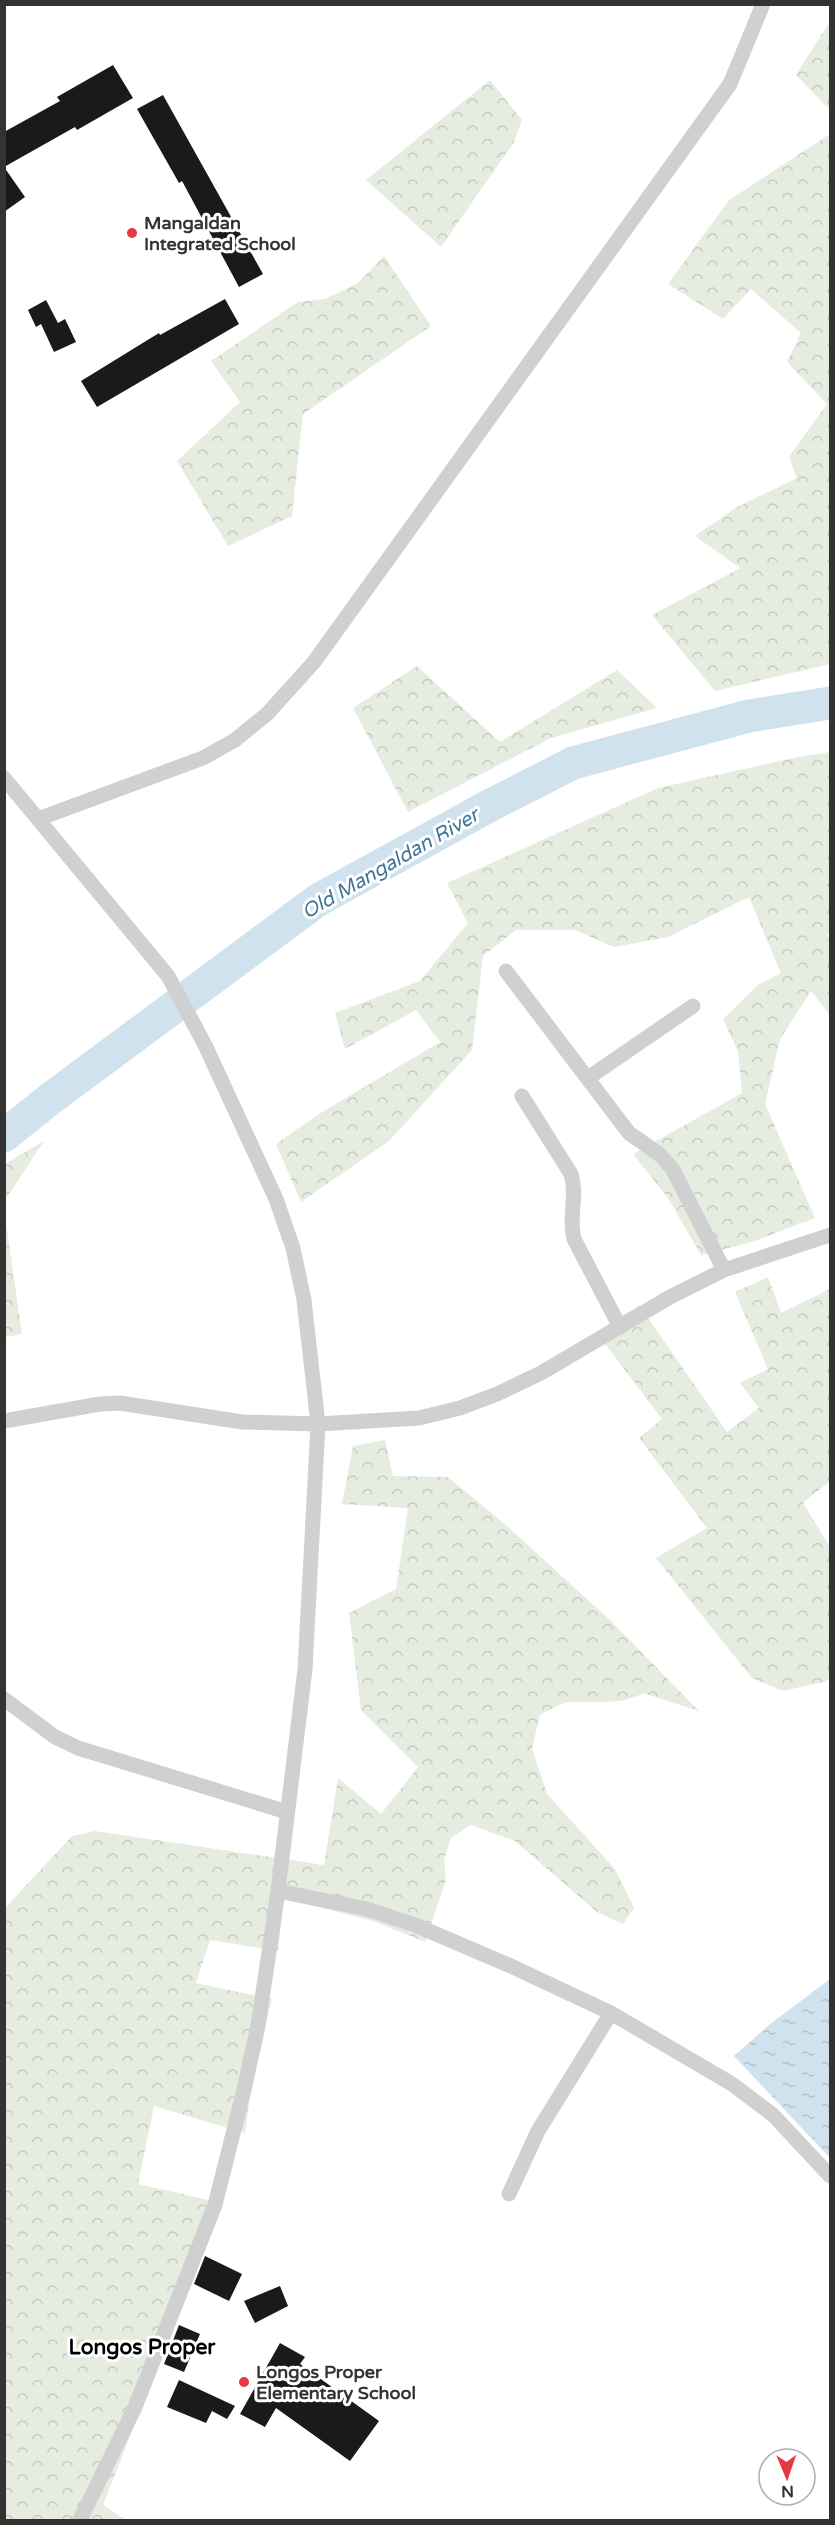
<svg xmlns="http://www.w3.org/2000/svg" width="835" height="2525" viewBox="0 0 835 2525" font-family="'Varela Round',sans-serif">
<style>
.forest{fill:url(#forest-crowns)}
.water{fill:url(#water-ripples)}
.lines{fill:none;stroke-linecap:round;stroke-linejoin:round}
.river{stroke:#cfe2ee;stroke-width:33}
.building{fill:#1a1a1a}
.street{stroke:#d0d0d0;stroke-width:15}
.poi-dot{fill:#e63946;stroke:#fff;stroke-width:2}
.labels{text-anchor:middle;stroke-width:6;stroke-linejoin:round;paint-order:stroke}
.poi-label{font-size:18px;font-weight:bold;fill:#333;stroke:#fff;text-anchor:start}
.water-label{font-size:20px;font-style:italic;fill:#3f7597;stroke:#fff}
.quarter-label{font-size:21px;font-weight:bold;fill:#000;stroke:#fff}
</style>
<defs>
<pattern id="forest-crowns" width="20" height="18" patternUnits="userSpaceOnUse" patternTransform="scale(1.5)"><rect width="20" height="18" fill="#e6ecdf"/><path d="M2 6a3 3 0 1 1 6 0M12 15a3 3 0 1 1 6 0" fill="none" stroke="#c6cbc0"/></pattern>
<pattern id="water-ripples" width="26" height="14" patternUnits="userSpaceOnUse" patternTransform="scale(1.5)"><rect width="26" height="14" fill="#cfe2ee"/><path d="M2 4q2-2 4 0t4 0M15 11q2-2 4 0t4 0" fill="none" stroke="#b2c2cd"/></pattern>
</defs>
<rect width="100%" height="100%" fill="#fff"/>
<path class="forest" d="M830,21V110L796,75Z
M490,80L522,120L514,142L441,247L366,180Z
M830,134V664L715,691L652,615L740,568L695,536L737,507L797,478L789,457L827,404L787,362L801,333L751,289L723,319L668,284L729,200Z
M384,256L431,326L303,414L292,516L228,546L177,461L240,402L211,361L298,302L325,299L358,283Z
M417,666L500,742L617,670L657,708L551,738L408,812L353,708Z
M830,752V932L827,935L830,942V1015L811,991L780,1039L765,1104L815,1218L752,1242L701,1255L668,1198L633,1154L742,1093L738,1051L723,1019L758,985L781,973L749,897L668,937L614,947L575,930H516L483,956L472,1050L389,1141L301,1202L276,1144L319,1114L440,1042L416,1010L345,1049L335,1013L420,981L468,923L447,883L658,788L798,757Z
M44,1141L5,1200V1164Z
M5,1216L22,1334L5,1337H4Z
M768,1277L781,1313L830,1289V1481L803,1503L830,1547V1678L824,1682L783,1691L752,1678L656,1558L707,1528L639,1438L662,1419L597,1333L639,1305L727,1432L759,1408L740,1383L768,1369L735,1292Z
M385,1440L393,1476L448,1477L507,1526L611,1621L699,1711L643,1693C621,1706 594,1701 570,1702C560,1703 549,1711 540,1715L532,1748L547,1794L615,1869L634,1908L623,1924L597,1912L515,1841L471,1825L451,1838L444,1860L446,1880L425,1942L373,1921L284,1898L278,1951L210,1940L196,1983L272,1999L254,2067L245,2133L154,2106L138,2184L222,2203L103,2505L126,2520H5L4,1909L72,1836L95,1831L324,1865L338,1778L381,1814L418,1767L361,1710L349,1613L396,1589L408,1508L342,1504L353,1446Z"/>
<path class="water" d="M830,1979V2158L734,2056L769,2025Z"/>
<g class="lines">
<path class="river" d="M4,1136L50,1099L318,900L487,807L573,763L749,716L830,703"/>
</g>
<path class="building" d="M113,65L133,98L77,130L75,127L4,167V132L60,101L57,97Z
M163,95L263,274L239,287L182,181L179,183L137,109Z
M4,167L25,197L4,212Z
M225,299L239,324L97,407L81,381L159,333L160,335Z
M46,300L58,323L65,319L76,342L54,352L41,324L36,327L28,310Z
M205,2256L242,2274L229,2301L194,2284Z
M280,2286L288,2306L255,2323L244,2301Z
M179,2325L200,2334L184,2372L164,2364Z
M280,2343L305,2357L300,2364L379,2421L350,2461L276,2408L265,2427L240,2414Z
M179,2380L235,2406L227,2419L212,2411L206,2423L167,2407Z"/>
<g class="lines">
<path class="street" d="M4,778L168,976L205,1045L276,1199L293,1248L304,1300L318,1424L305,1669L278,1891L258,2026L244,2090L215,2205L135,2407L80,2520
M38,819L203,758L235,740L267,714L314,662L730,84L763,4
M506,971L629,1133L659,1154L672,1168L724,1270
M588,1078L693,1006
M522,1096L571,1174C578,1196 568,1217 574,1239L620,1327
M4,1421L100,1404L120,1403L242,1422L318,1424L419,1418L460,1408L497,1394L541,1373L670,1297L724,1270L830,1235
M4,1699L55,1737L78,1748L287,1812
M278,1891L367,1909L415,1925L511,1966L611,2013L732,2084L773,2115L830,2176
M509,2194L538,2131L611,2013"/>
</g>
<g class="poi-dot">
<circle cx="132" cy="233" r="6"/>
<circle cx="244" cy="2382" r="6"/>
</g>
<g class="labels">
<g class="poi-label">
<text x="144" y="229">Mangaldan<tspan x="144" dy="21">Integrated School</tspan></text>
<text x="256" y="2378">Longos Proper<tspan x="256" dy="21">Elementary School</tspan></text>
</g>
<g class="water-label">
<text transform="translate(390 863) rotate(-30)" y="7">Old Mangaldan River</text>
</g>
<g class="quarter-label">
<text x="142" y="2354">Longos Proper</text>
</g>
</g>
<rect width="835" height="2525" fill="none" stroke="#333333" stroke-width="12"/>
<g transform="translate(787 2477) rotate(178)"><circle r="28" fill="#ffffff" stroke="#adadad" stroke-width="1.5"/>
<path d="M0-4.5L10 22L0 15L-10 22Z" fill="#e63946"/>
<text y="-9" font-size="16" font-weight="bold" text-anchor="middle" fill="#333333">N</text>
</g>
</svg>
